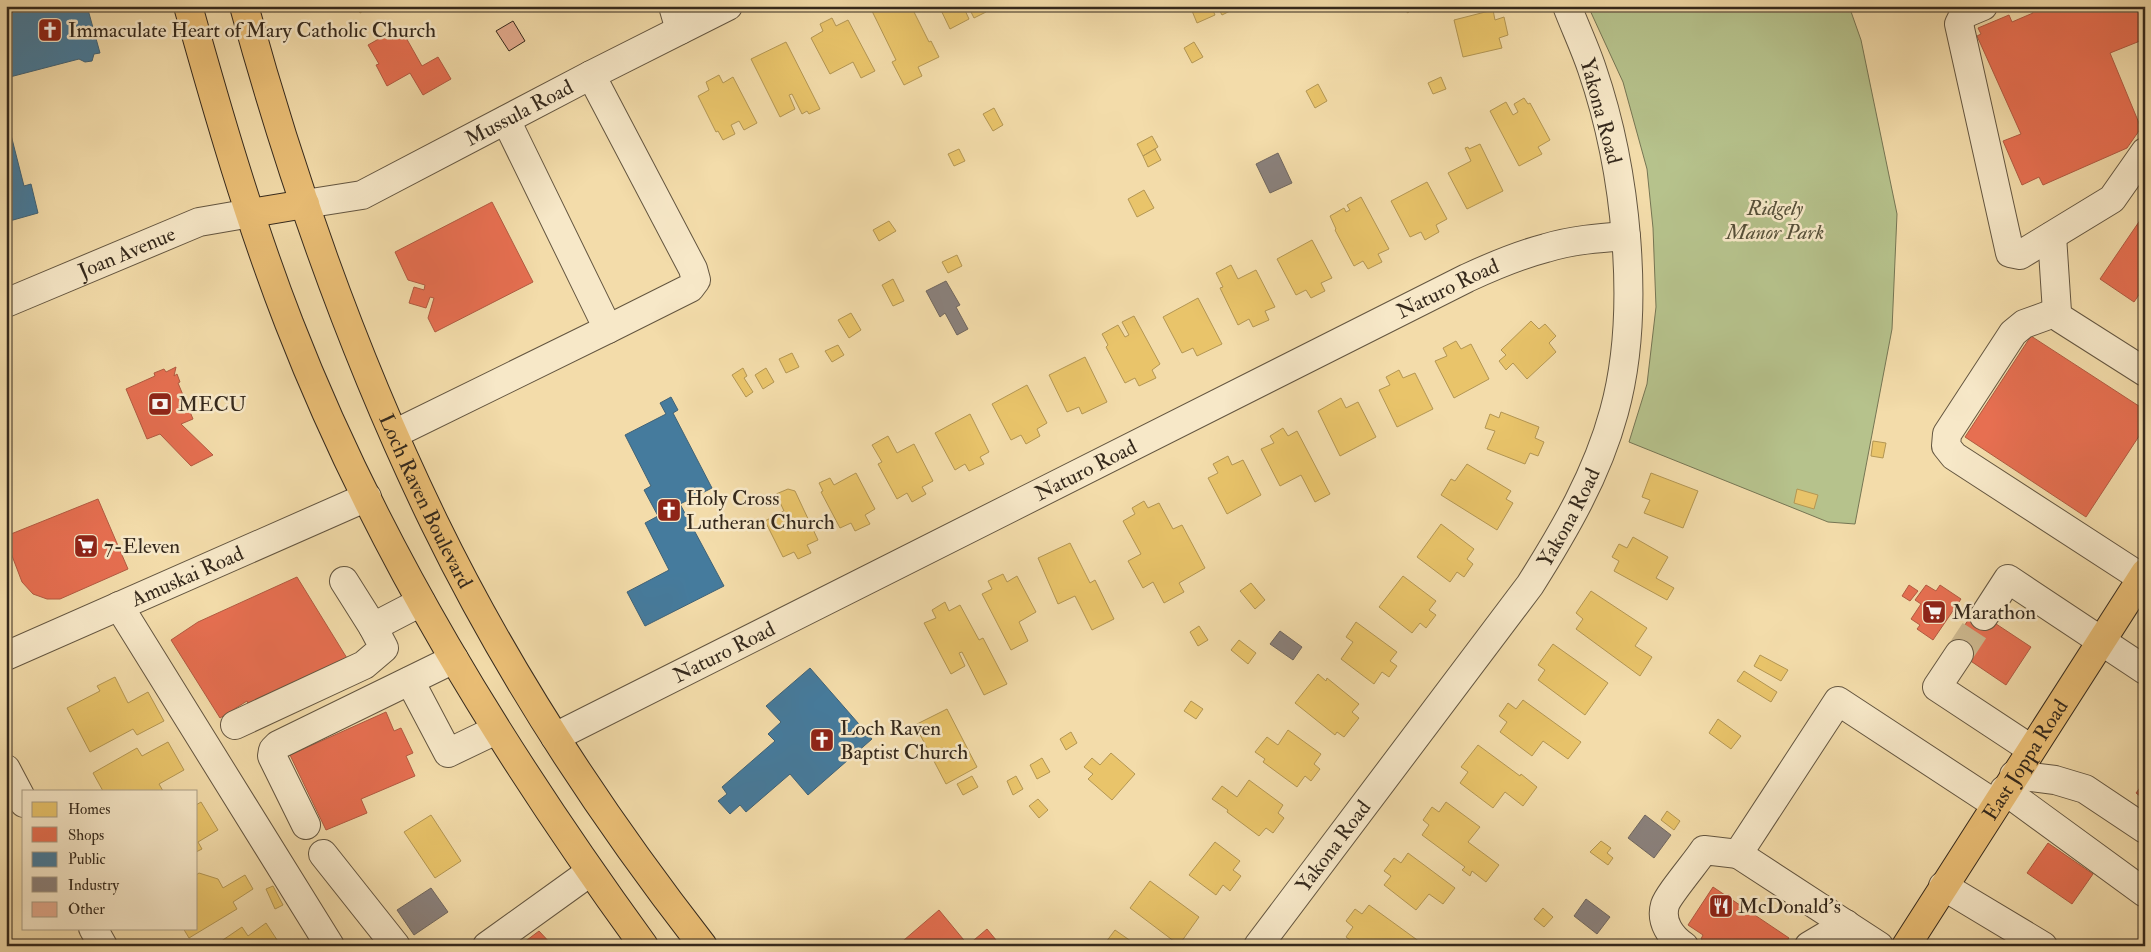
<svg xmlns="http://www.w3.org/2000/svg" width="2151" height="952" viewBox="0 0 2151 952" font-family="'IM FELL Double Pica',serif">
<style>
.green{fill:#b6c28c;stroke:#767654}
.homes{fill:#e9c46a;stroke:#b39653}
.shops{fill:#e76f51;stroke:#b25a41}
.public{fill:#457b9d;stroke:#406276}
.industry{fill:#8a817c;stroke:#70675f}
.building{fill:#e4ab8e;stroke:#35291c}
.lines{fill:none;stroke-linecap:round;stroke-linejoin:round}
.minor-tunnel{stroke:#cdb88e;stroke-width:28;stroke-dasharray:28 14;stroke-linecap:butt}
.minor-casing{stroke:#645640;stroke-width:30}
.major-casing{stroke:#35291c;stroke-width:30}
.minor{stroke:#f7e8c8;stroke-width:28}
.major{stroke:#eabe75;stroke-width:28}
.labels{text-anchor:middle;stroke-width:5;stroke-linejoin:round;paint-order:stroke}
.poi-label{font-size:21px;fill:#35291c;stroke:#f7e8c8;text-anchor:start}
.street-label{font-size:21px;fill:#35291c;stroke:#f7e8c8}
.park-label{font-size:21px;font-style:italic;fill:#554f38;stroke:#f7e8c8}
</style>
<rect width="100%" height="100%" fill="#f3dcaa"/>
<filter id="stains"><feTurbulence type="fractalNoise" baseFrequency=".004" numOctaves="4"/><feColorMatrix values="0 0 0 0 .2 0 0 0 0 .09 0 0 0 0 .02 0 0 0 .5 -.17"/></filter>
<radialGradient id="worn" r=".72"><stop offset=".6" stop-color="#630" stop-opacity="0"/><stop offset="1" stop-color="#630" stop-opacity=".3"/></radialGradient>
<path class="green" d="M1588,6H1849L1861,40L1897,214L1892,329L1855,524L1828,522L1629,442L1647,384L1656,307L1653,228L1647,169L1623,82Z"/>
<path class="homes" d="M356,6H371L360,13Z
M876,6H911L929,42L931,41L939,57L918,67L922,76L904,85L892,62L896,60L871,9Z
M939,6H963L969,19L950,29Z
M968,6H984L986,12L974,18Z
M1190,6H1211L1215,15L1197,23Z
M1217,6H1235L1236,8L1222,15Z
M1399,6H1413L1408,13Z
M1493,10L1495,20L1504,17L1508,35L1499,38L1502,48L1463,57L1454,20Z
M832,18L836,26L848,20L875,71L861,78L853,62L830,74L811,38L823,31L820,24Z
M786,42L820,109L809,114L807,111L802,114L792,94L789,95L795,109L780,117L751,59Z
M1194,42L1203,57L1192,63L1184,48Z
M719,75L723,83L733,77L757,123L744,130L739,121L731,125L735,134L723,140L718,131L716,132L698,96L709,90L706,82Z
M1441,77L1446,89L1433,94L1428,83Z
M1318,84L1327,101L1315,108L1306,91Z
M1524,98L1528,104L1530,103L1550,140L1538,147L1542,154L1519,166L1490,111L1506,102L1513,115L1518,112L1514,104Z
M994,108L1003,125L993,131L983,114Z
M1152,136L1158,147L1143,156L1137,144Z
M1480,144L1503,191L1467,209L1448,173L1471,161L1465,148L1468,147L1469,149Z
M959,149L965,161L954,166L948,154Z
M1155,149L1161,160L1148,167L1143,156Z
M1427,182L1447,219L1436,225L1439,232L1425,240L1421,232L1410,237L1391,201Z
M1144,190L1154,208L1137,217L1128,199Z
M1361,197L1389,249L1378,254L1382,262L1368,269L1363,261L1354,266L1335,230L1336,229L1330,216L1344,208L1346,212L1350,210L1347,205Z
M889,221L896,231L879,241L873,230Z
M1312,240L1332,278L1321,283L1325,291L1311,298L1306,290L1296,295L1277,259Z
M957,255L962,266L948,273L942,262Z
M1231,265L1238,279L1256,270L1275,307L1265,311L1269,320L1253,327L1249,319L1238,325L1220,288L1223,287L1216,273Z
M893,279L904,301L893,306L882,285Z
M1198,298L1222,344L1197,356L1193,348L1182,353L1163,317Z
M851,313L861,330L849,338L838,320Z
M1134,316L1160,364L1152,370L1156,378L1139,386L1135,378L1125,383L1106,347L1108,345L1102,334L1118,325L1125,337L1129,335L1122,322Z
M1531,321L1539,329L1545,324L1556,336L1549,343L1556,352L1527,379L1513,363L1506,370L1499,361L1506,355L1501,350Z
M1456,341L1461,349L1471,344L1489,379L1454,398L1435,361L1447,356L1443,348Z
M838,345L844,355L832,362L825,351Z
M792,353L799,367L786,373L779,359Z
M1085,357L1107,402L1082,414L1079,407L1067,412L1049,375Z
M743,368L747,376L744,378L753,392L746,397L732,375Z
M766,368L774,382L763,389L755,375Z
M1399,370L1403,378L1415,373L1433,409L1397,427L1379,390L1390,385L1386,377Z
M1027,385L1047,423L1037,429L1040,436L1026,444L1021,435L1011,440L992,404Z
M1341,398L1346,408L1358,402L1376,437L1340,456L1318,411Z
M1501,412L1539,427L1535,438L1544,442L1538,456L1530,453L1525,464L1487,449L1495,431L1485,428L1490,414L1499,418Z
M970,414L989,452L980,457L984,464L969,471L965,464L955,470L935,433Z
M1283,428L1288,436L1297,431L1330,494L1315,502L1301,475L1280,486L1261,449L1274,443L1270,436Z
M888,436L897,453L914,444L933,481L922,487L926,494L912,502L907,493L897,499L878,464L882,462L872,445Z
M1873,441L1886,443L1883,458L1871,456Z
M1228,456L1232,465L1243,460L1261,495L1227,514L1208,478L1218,473L1213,464Z
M1467,464L1511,491L1506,499L1513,503L1497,530L1441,495L1451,479L1455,481Z
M856,473L875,509L865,515L870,524L855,531L851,523L840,528L821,492L823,491L819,483L830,478L834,485Z
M1651,473L1698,491L1683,528L1644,513L1650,500L1642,497Z
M788,489L795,491L818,540L807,545L811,553L798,559L794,552L783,557L765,521L784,511L776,494Z
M1797,489L1818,495L1814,509L1794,503Z
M1144,501L1148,508L1159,503L1173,529L1182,525L1205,568L1179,583L1184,592L1164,603L1153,582L1143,588L1128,561L1141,554L1123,521L1135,514L1132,508Z
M1441,524L1474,549L1467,559L1473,564L1464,577L1457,572L1450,582L1417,557Z
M1633,537L1668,557L1656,578L1674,588L1667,600L1614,571L1619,561L1612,557L1619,544L1627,548Z
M1070,543L1090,583L1095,580L1114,619L1092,630L1075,596L1058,604L1038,558Z
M1003,574L1007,582L1017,576L1036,612L1019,622L1028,641L1011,650L982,594L992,589L988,581Z
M1403,576L1436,601L1429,610L1436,615L1426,628L1420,623L1412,633L1379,607Z
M1251,583L1265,600L1255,609L1240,591Z
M1591,591L1647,628L1635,646L1652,657L1640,676L1576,629L1583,619L1576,613Z
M945,602L949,611L960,605L979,640L983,638L1007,684L984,695L962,652L959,653L965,666L951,674L924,623L936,618L932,610Z
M1356,622L1397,652L1390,661L1397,666L1389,677L1382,672L1374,684L1341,659L1353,642L1346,637Z
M1199,626L1208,640L1198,646L1190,632Z
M1239,640L1256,653L1248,664L1231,650Z
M1553,644L1608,683L1585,715L1538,680L1545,670L1538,665Z
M1760,655L1788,670L1781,681L1754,666Z
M1744,671L1777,692L1771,702L1737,681Z
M1318,674L1326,681L1327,678L1359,704L1352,712L1359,718L1344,737L1337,732L1335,735L1295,703Z
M115,677L128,703L148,692L164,721L137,735L133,729L90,752L67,708L100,691L97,686Z
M1523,700L1581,742L1568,759L1543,741L1532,756L1500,732L1507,722L1499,716L1508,703L1516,709Z
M1191,701L1203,709L1196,719L1184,711Z
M947,709L977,767L946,784L915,725Z
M1718,719L1741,736L1731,749L1709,733Z
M1288,730L1321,754L1314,764L1320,769L1311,781L1305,776L1297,787L1263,762L1265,759L1255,752L1267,737L1278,745Z
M1071,732L1077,743L1066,750L1060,739Z
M168,742L184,770L159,784L163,791H103L93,773L137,748L142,756Z
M1478,745L1520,776L1521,774L1537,787L1523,806L1505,792L1493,808L1460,783L1468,772L1461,767Z
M1111,753L1135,774L1112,800L1088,779L1093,774L1084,767L1092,758L1100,765Z
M1042,758L1050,772L1037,779L1030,765Z
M972,776L978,787L963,795L957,784Z
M1016,776L1023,789L1013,795L1007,781Z
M1249,780L1283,805L1278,813L1284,818L1273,833L1266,828L1259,836L1227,812L1228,810L1212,799L1222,786L1237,797Z
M1038,799L1048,810L1039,818L1029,806Z
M201,802L218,830L198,842L202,849L196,852V805Z
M1446,802L1480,827L1468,842L1499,865L1486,882L1472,871L1470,876L1462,870L1465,867L1422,835L1429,825L1423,820L1432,807L1439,812Z
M1667,811L1680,821L1674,830L1661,820Z
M431,815L461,861L435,878L404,832Z
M1601,841L1611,848L1607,853L1613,858L1608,865L1590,852Z
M1215,842L1240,861L1233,870L1241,876L1230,891L1223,885L1216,895L1189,875Z
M1408,853L1455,888L1443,904L1429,894L1416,910L1384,885L1391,876L1384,871L1394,858L1401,863Z
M199,873L218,879L223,888L245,875L253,889L233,902L237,909L189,938L183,928H196V875Z
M1150,881L1199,917L1179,945L1130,908Z
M273,886L283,905L275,909L266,889Z
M1369,905L1420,942L1418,946H1358L1346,937L1353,927L1346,921L1355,909L1362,914Z
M1543,908L1553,917L1544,927L1534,919Z
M266,923L281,946H214L242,927L248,936Z
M1115,930L1138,946H1103Z
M6,931L15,946H6Z"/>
<path class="shops" d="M2030,6H2137L2143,21L2139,22L2145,36V39L2110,53L2141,128L2127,148L2043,185L2039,177L2022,185L2003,141L2021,134L1977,36L1981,34L1978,28L2009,15L2012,22L2033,13Z
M400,27L422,66L438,57L451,79L423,95L410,73L387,86L376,65L379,64L368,45Z
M492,202L533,282L435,332L428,318L434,298L430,297L426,308L409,303L414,287L424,290L425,285L408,280L395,252Z
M2145,213V286L2134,302L2100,279Z
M2031,336L2145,410V427L2086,517L1965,437Z
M176,367L174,376L177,374L180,382L178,383L193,419L181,424L213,455L191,466L160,434L147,439L126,389L155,376L154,373L164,369L166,372Z
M98,499L128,569L60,599H47L33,594L22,582L6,540V536Z
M297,577L350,663L250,709L247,701L220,718L171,640L198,622Z
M1909,585L1918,591L1910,601L1902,596Z
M1926,585L1936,591L1940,585L1961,599L1933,640L1917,629L1920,625L1911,619L1921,604L1915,600Z
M1975,610L2031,647L2006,685L1950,647Z
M386,712L394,731L401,728L413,753L406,756L415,776L361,799L367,813L326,830L290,755Z
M2145,781V800L2136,793Z
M2048,843L2093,874L2072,904L2027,873Z
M1713,887L1789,938L1783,946H1711L1701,939L1703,935L1688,925Z
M939,910L968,945L987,929L1001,946H897Z
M539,931L553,946H519Z"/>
<path class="public" d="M12,6H87L100,53L94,54L92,61L85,62L79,59L6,78V8Z
M11,135L24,186L31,184L38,213L6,222V136Z
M671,397L678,410L673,413L712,488L680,504L724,586L645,626L627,592L669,570L645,523L658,516L644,490L651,486L625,435L666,414L660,403Z
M810,668L872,739L808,795L790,774L746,812L740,805L730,814L718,801L727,794L722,787L775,741L768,734L781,722L766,706Z"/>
<path class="industry" d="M1278,153L1292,183L1270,193L1256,164Z
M946,281L960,305L956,307L968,329L957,335L945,313L940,317L926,291Z
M1280,631L1302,647L1293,660L1270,644Z
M1645,815L1671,835L1654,858L1628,838Z
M431,888L448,912L414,935L397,910Z
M1586,899L1610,917L1597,934L1574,916Z"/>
<path class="building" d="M513,21L525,41L509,51L496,31Z"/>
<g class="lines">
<path class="minor-tunnel" d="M1959,654L1984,616"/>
<defs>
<g id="minor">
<path d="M673,6L680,30"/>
<path d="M1983,6L1964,14L1959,24L2010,253L2020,255L2112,199L2145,152"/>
<path d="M591,75L693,269L696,280L690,288L608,329"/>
<path id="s1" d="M305,204L362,195L591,75L728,6"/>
<path d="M2052,236L2057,312L2060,318L2145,372"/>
<path id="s2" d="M6,303L199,222L251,213"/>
<path d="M2057,312L2024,324L2013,333L1947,434L1946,446L1954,456L2142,578"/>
<path d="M394,434L608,329L506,120"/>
<path d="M344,581L373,627L421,602"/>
<path d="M119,606L330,946"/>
<path d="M1984,616L2008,579L2145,670"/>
<path d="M1959,654L1937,687L2031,749"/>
<path id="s3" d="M6,656L367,497"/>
<path d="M410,681L448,753L496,730"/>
<path d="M235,725L364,665L384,648L373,627"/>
<path id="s4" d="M555,737L1467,278C1493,266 1519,255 1546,248C1572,240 1599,238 1626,236"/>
<path d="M6,769L24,803"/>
<path d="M2014,775L2055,780L2085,789L2145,829"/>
<path d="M2004,790L2145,893"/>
<path d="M306,825L272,756L273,750L278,745L454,659"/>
<path d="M323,854L396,946"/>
<path d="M1943,886L2043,946"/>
<path d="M93,928L103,946"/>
<path d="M487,946L590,872"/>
<path id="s5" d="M1258,946L1530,585C1564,531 1597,475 1614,412C1642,311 1626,168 1592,69C1585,48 1575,27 1567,6"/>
<path d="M1684,946C1671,937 1660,922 1665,905C1668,895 1697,861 1704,850L1738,854"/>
<path d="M1809,946L1846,924"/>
<path d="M1879,946L1738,854L1838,701L1995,804"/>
</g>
<g id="major">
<path d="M188,6C218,113 249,220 289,323C376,547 503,752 644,946"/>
<path id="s6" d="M244,6C292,181 355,359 434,522C507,672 601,815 703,946"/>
<path d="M251,213L305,204"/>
<path id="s7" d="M1906,946L2145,573"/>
</g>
</defs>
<use href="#minor" class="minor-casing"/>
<use href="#major" class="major-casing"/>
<use href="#minor" class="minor"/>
<use href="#major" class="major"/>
</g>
<defs>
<symbol id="church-square" viewBox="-11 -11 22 22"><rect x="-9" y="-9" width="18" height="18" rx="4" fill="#8f2418" stroke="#f7e8c8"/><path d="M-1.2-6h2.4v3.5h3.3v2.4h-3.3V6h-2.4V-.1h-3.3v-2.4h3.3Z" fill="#fff"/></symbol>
<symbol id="bank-square" viewBox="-11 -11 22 22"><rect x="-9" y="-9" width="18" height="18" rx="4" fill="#8f2418" stroke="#f7e8c8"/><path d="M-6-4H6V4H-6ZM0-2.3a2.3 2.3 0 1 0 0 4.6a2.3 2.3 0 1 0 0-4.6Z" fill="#fff"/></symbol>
<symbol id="supermarket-square" viewBox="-11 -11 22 22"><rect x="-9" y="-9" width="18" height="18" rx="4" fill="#8f2418" stroke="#f7e8c8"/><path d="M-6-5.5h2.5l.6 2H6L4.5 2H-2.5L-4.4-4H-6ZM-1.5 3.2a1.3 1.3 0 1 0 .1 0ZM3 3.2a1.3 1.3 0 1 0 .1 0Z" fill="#fff"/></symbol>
<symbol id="restaurant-square" viewBox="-11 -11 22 22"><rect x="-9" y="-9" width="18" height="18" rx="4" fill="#8f2418" stroke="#f7e8c8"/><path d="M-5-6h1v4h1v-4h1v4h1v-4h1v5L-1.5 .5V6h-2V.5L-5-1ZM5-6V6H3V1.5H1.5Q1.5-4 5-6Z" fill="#fff"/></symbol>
</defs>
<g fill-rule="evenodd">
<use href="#church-square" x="36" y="16" width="28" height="28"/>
<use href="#bank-square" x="146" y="390" width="28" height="28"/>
<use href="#church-square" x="655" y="496" width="28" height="28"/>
<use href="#supermarket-square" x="72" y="532" width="28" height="28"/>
<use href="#supermarket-square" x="1920" y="598" width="28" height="28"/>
<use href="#church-square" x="808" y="726" width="28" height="28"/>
<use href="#restaurant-square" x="1707" y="892" width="28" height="28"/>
</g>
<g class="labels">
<g class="poi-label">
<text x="68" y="37">Immaculate Heart of Mary Catholic Church</text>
<text x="178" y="411">MECU</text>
<text x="686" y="505">Holy Cross<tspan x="686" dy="24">Lutheran Church</tspan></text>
<text x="104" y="553">7-Eleven</text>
<text x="1952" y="619">Marathon</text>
<text x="840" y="735">Loch Raven<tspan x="840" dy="24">Baptist Church</tspan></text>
<text x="1738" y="913">McDonald's</text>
</g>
<g class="street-label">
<text transform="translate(1601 111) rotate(75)" y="7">Yakona Road</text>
<text dy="7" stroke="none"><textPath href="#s1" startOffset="235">Mussula Road</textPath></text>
<text dy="7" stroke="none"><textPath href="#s2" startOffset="131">Joan Avenue</textPath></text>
<text dy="7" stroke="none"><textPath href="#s4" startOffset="999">Naturo Road</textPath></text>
<text dy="7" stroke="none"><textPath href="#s4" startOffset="594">Naturo Road</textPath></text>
<text dy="7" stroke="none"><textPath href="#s6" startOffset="528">Loch Raven Boulevard</textPath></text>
<text dy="7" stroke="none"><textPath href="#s5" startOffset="530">Yakona Road</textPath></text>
<text dy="7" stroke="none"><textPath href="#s3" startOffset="198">Amuskai Road</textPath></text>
<text dy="7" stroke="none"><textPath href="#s4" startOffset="189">Naturo Road</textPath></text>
<text dy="7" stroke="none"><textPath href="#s7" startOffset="221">East Joppa Road</textPath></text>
<text dy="7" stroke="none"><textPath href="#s5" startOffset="125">Yakona Road</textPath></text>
</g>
<g class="park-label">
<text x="1775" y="215">Ridgely<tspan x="1775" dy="24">Manor Park</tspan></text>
</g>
</g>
<rect width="2151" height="952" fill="none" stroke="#f3dcaa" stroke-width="25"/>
<rect x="8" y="8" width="2136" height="937" fill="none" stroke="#35291c" stroke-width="2.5"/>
<rect x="12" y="12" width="2126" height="927" fill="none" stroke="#35291c"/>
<rect x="22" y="790" width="175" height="140" fill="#f7e8c8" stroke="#a99c83"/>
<rect x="32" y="802" width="25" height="15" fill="#e9c46a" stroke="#a99c83"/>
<text x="68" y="814" font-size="15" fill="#35291c">Homes</text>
<rect x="32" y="827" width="25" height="15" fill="#e76f51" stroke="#a99c83"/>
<text x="68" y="840" font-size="15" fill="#35291c">Shops</text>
<rect x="32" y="852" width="25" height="15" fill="#457b9d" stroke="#a99c83"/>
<text x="68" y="864" font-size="15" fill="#35291c">Public</text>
<rect x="32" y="877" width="25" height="15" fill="#8a817c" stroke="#a99c83"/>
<text x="68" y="890" font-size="15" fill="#35291c">Industry</text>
<rect x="32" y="902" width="25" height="15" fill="#e4ab8e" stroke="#a99c83"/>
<text x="68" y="914" font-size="15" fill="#35291c">Other</text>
<rect width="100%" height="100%" filter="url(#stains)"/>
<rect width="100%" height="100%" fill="url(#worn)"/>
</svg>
